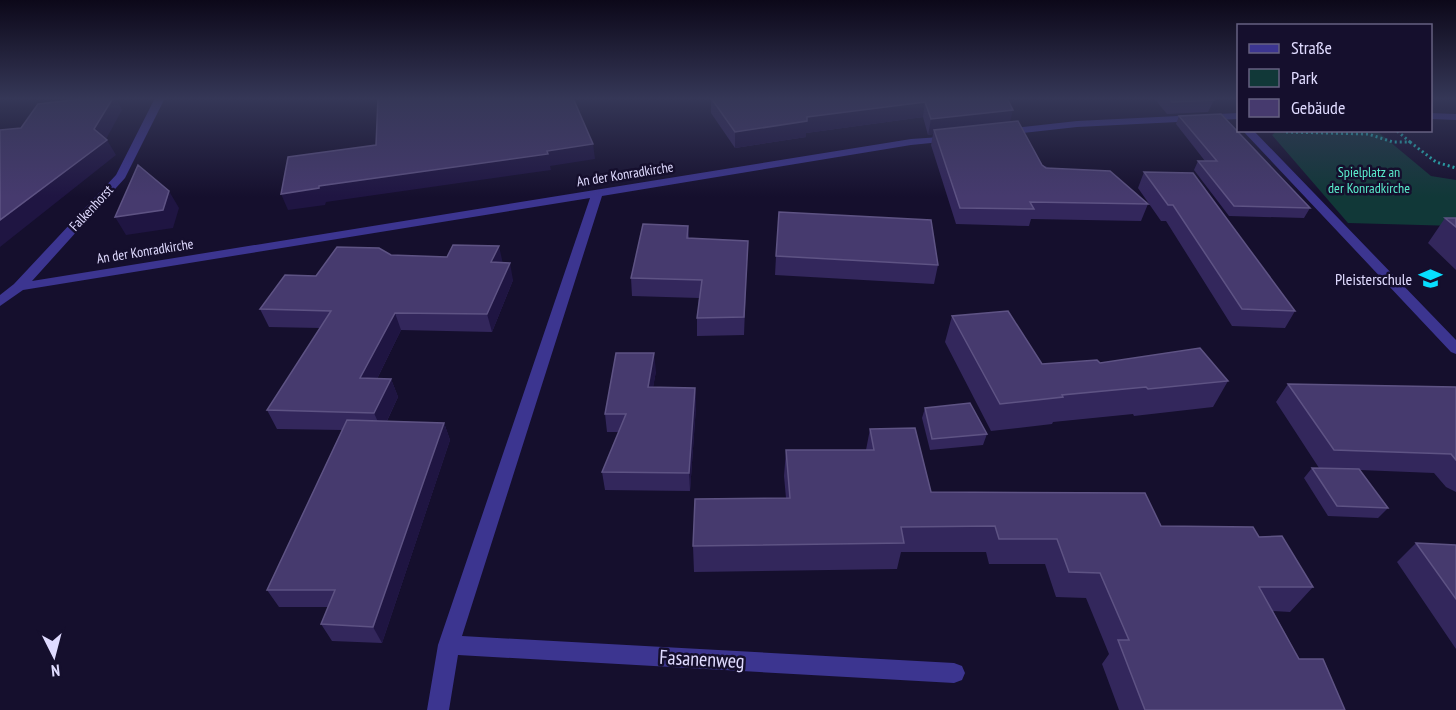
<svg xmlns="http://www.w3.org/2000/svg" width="1456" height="710" viewBox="0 0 1456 710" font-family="'PT Sans Narrow',sans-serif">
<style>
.green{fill:#113838}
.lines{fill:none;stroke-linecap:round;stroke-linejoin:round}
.path{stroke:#24cac5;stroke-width:3;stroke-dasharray:2 3;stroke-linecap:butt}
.minor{fill:#3c3590;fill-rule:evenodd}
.wall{fill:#33275c}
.shaded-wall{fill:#1f1542}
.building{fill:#463a6e;stroke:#5e5384;stroke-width:1.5}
.labels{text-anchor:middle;stroke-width:5;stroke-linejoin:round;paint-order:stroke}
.far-park-label{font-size:14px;fill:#5aeccc;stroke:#150f2d}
.far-street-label{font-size:14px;fill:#e0dbff;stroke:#150f2d}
.poi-label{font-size:16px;fill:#e0dbff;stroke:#150f2d;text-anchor:end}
.near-street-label{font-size:20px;fill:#e0dbff;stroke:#150f2d}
</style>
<rect width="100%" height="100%" fill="#150f2d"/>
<path class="green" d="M1278,130L1377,131L1431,176L1456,180V226L1348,223L1272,135Z"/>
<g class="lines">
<path class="path" d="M1286,132L1368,134L1393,142H1410L1396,130
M1410,142L1436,162L1456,168"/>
<path class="minor" d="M155,98H165L125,178L32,281L911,139L955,136V140L951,141L911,145L602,196L462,636L954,663L962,666L965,673L962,680L954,683L458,655L449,710H427L438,645L590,198L23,290L0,306V295L14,284L116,175Z
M1238,113V119L1077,127L1005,135L1000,132L1005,129L1077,121Z
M1430,113L1456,114V120L1430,119Z
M1242,130H1253L1456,340V354L1451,352Z"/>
</g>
<path class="wall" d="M711,98H1007L1010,122L1042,165L1148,204L1141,221L1031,219L1029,226L956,224L931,145L933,134L928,135L923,117L806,133V137L735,148L711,113Z
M1154,98H1212L1214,100L1208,112L1167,114Z
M1179,116L1310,208L1304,218L1229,216L1194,170L1198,161H1205L1176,124Z
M1144,172L1295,311L1285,328L1232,326L1166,221H1161L1138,188Z
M1445,218H1456V270L1428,243Z
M688,226L689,238L747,258L744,335L697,336V318L699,298L632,296L631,278Z
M391,255L502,263L513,280L492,332L401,330L377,379H391L398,397L387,421L444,423L450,440L382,643L332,641L321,624L328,607H279L267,590L342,430L277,429L267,410L320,328L269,327L260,309L316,276Z
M776,256L938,265L934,284L775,275Z
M952,316L1042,364L1100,363L1228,381L1213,407L1134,416L1133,414L1053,422L1052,424L991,431L945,342Z
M656,371L653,387L695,388L696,406L690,491L605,490L602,472L619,432H607L605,414Z
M1288,384L1456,387V492L1446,487L1434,473L1360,470L1388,508L1378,518L1328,516L1304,478L1312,468H1319L1276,402Z
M925,408L987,434L983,445L930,450L922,418Z
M870,429L931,492L1161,526L1259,537L1313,587L1290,612L1273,611L1299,659L1345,710H1119L1102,664L1109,654L1086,598L1056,597L1045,564H989L986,552H901L897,569L694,572L693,546L786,498L784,476L786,450H866Z
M1416,543L1456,545V649L1397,562Z"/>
<path class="shaded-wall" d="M113,98H116L122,110L105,141L107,140L116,155L0,247V220L94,129Z
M925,102L923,117L806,133V137L735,148V132L807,117Z
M1013,110L1009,126L934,130L933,134L928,135L931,119Z
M593,144L595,159L550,166L551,170L326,202L325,205L288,210L281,194L319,186Z
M169,191L179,208L173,228L126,235L115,217Z
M499,246L503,264L491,262Z
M510,263L513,280L492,332L487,314Z
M395,313L401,330L368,397L360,378Z
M654,353L656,371L650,405L648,387Z
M391,379L398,397L382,431L374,413Z
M695,388L696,406L690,491L689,473Z
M444,423L450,440L382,643L373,627Z"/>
<path class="building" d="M89,98H113L94,129L107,140L0,220V130L21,128L38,104Z
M378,98H573L593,144L547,151L548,154L319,186V188L281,194L288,157L376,145Z
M711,98H1007L1013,110L931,119L925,102L807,117V121L735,132Z
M1169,98H1212L1214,100L1172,102Z
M1221,114L1310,208L1234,206L1198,161H1217L1179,116Z
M1018,121L1042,165L1046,168L1110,171L1148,204L1030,202L1034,209L960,208L934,130Z
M138,165L169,191L163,210L115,217Z
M1144,172L1193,173L1295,311L1242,309L1173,205H1168Z
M779,212L931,220L938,265L776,256Z
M1445,218H1456V227Z
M643,224L688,226L687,238L748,241L744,317L697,318L702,280L631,278Z
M453,245L499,246L491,262L510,263L487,314L395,313L360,378L391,379L374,413L267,410L331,311L260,309L285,275L316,276L337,247L379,248L391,255L447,257Z
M1008,311L1042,364L1097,360L1100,363L1200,348L1228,381L1148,389L1146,387L1062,395L1063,397L1000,404L952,316Z
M616,353H654L648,387L695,388L689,473L602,472L626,414H605Z
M1288,384L1456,387V460L1451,454L1334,450Z
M970,403L987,434L932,439L925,408Z
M347,420L444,423L373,627L321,624L335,590H267Z
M915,428L931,492L1145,493L1161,526L1253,527L1259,537L1282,536L1313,587H1259L1299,659H1323L1345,710H1145L1118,640H1129L1100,573L1069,572L1057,539H999L995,526L901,527L904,543L693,546L695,499L790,498L786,450H874L870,429Z
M1312,468L1359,469L1388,508L1337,506Z
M1416,543L1456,545V599Z"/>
<linearGradient id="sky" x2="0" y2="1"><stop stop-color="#0c0819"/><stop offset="0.5" stop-color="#353757"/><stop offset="1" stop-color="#353757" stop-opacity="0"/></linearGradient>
<rect width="1456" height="197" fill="url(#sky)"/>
<defs>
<symbol id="school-bare" viewBox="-9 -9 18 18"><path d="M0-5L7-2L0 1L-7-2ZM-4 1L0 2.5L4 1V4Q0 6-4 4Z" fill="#07deff" stroke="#150f2d" stroke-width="2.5" paint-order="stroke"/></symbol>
</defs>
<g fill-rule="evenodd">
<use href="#school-bare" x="1414" y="262" width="33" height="33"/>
</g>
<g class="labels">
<g class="far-park-label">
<text x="1369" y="177">Spielplatz an<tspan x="1369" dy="16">der Konradkirche</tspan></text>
</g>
<g class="far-street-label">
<text transform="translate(625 174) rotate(-9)" y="5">An der Konradkirche</text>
<text transform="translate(91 208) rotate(-47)" y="5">Falkenhorst</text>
<text transform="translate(145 251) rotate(-9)" y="5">An der Konradkirche</text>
</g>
<g class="poi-label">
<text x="1412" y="285">Pleisterschule</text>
</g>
<g class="near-street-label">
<text transform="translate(702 659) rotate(3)" y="7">Fasanenweg</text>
</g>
</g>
<rect x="1237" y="24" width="195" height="108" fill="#150f2d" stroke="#666181" stroke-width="1.5"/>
<rect x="1249" y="44" width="30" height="9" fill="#3c3590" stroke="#666181" stroke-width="1.5"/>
<text x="1291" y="54" font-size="18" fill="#e0dbff">Straße</text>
<rect x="1249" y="69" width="30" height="18" fill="#113838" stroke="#666181" stroke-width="1.5"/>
<text x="1291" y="84" font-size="18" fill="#e0dbff">Park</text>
<rect x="1249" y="99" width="30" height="18" fill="#463a6e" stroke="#666181" stroke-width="1.5"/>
<text x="1291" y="114" font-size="18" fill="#e0dbff">Gebäude</text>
<g transform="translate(54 656) rotate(174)" stroke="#150f2d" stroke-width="4.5" paint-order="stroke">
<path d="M0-4.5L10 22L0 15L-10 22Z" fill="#e0dbff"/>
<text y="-9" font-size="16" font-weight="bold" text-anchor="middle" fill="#e0dbff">N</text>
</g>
</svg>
